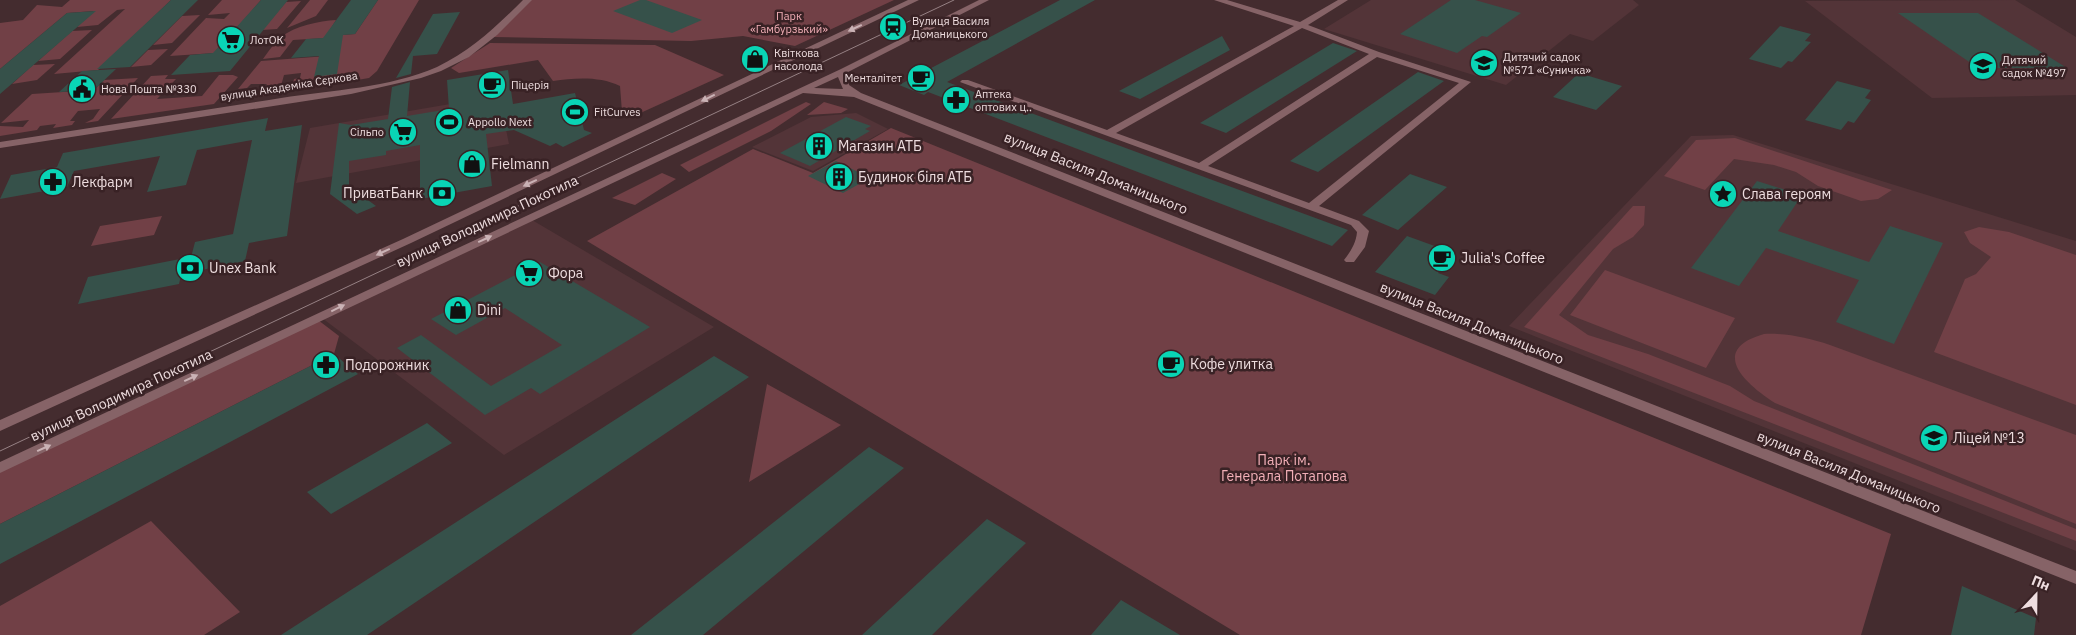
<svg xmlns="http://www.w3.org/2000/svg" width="2076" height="635" viewBox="0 0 2076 635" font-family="'IBM Plex Sans',sans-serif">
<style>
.built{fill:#533438}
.green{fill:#714046}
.building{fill:#36514a}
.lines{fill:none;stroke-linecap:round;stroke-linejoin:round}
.minor{fill:#866367;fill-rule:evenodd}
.tram{stroke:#968184;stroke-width:1}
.oneway{fill:#cab2b5}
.labels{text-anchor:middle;stroke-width:5;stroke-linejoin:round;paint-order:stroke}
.far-park-label{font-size:11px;fill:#f2afb7;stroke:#392225}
.far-poi-label{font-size:11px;fill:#eedddf;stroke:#392225;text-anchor:start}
.far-street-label{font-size:11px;fill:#eedddf;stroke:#392225}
.poi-label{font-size:14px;fill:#eedddf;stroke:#392225;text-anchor:start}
.street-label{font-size:14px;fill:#eedddf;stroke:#392225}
.park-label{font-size:14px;fill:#f2afb7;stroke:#392225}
</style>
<rect width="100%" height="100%" fill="#442c2f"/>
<path class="built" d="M1371,0H1633L1639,5L1593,41L1570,34L1506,85L1324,29Z
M2015,0L2076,37V95L1932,98L1805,1Z
M497,96L500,100L509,144L296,183L310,128Z
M856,113L888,129L813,171L752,147L811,117Z
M1733,135L2076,241V551L1509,326L1691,136Z
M532,220L714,327L504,455L322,318Z"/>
<path class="green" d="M70,0H171L98,70L54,74L125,9L117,10L98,25L77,27L94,11L67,13L0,69V23L23,20L37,5L62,7Z
M222,0H261L215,53L170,56L206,18L224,19L230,13L208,15Z
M310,0H328L316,16L287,28Z
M378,0H419L377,71L369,78L334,84L335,76L307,81L306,86L292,88L294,79L300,78L301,73L284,75L279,93L227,102L236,91L260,92L267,84H251L247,88L238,89L261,61L327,56L342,35L355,34Z
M531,0H894L795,46L743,36L691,41L492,37Z
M301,1L277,29L262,30L286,2Z
M200,15L172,43L153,45L182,16Z
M336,20L325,38L293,40L280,57L263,59C268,52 274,43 281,37C295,26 319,21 336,20Z
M92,30L60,59L38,61L72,31Z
M490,43L655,45L724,75L636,115L622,112L620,86C599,76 575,78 553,81L538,60L459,73L451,68Z
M168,49L151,65L131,67L148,50Z
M55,64L37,80L12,84L33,65Z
M168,75L165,79H176L157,99L202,96L219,75H233L238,77L214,104L111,119L151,76Z
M138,78L98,121L85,123L93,119L100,109L78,111L70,121H75L72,125L53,128L56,124L40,126L37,130L0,136V126L23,127L29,120L1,123L32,94L94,90L104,80Z
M806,102L811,104L771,131L689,172L680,165Z
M824,102L848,109L841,113L807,115Z
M891,128L1891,534L1861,635H1240L587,241L753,149L813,173Z
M1735,138L1892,190L1878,199L1861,201L1818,186L1796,172L1774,165L1734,159L1705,190L1664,176L1696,140Z
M662,173L676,179L635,205L612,198Z
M1633,206H1645L1644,225L1633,237L1613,249L1559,315L1588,335L1648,354L1730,386L1754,401L2076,529V541L1524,327Z
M162,216L154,235L91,246L100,226Z
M1979,227L2009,232L2076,255V405L1934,352L1965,279L1976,274L1991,257L1970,243L1964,232Z
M1605,270L1735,318L1706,368L1570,315Z
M318,320L339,336L334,354L0,524V471Z
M1764,334C1787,333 1808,338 1830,345L2076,435V524L1775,403C1745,384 1708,350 1764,334Z
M767,384L841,425L749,482Z
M151,521L240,612L204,635H0V606Z"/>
<path class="building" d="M171,0H198L130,67L97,69Z
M261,0H288L230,71L171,75L190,55L213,53Z
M351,0H378L355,34L343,35L337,74L314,77L319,56L291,58L306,39L323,38Z
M640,0H646L702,20L672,33L613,11Z
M1060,0H1095L947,82L1348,230L1332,246L928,92L924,95L899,85Z
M1451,0H1475L1521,13L1487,37L1482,36L1457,53L1400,34Z
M96,11L75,29L0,94V69L67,13Z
M460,12L437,54L413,56L411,74L396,78L433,14Z
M1898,13H1978L2067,68H1978Z
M1780,26L1811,34L1805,41L1811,42L1792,62L1788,61L1781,68L1749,59Z
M1222,36L1230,50L1140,99L1119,91Z
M1333,43L1357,51L1226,133L1200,123Z
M116,69L94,90L59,92L82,71Z
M508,70L513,104L575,93L584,130L592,133L563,147L556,143L550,146L514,130L486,134L492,186L420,199V145L386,151V155L349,161V186L376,206L357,214L330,194L339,123L351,125L388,119L392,87L410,82L407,116L449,109L447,80Z
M1418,72L1444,81L1318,172L1290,161Z
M1579,73L1622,86L1596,110L1553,97Z
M1837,81L1871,90L1865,98L1871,100L1854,123L1848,121L1841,130L1805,120Z
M846,117L871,126L865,129L870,131L810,166L780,153Z
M268,118L265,131L302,125L287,236L249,243L245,261L187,273L195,242L233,234L252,140L197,150L186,185L147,192L160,156L74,171L67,187L0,199L11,175L57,167L63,153Z
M836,161L870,178L843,193L808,176Z
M1410,174L1447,187L1398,230L1362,215Z
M1757,181L1802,195L1778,231L1869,262L1890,226L1943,243L1894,344L1836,322L1859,280L1766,248L1739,286L1691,268Z
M1407,236L1454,253L1438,273L1449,277L1435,295L1375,272Z
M185,258L179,284L78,304L88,277Z
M540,262L650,327L540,394L531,388L485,415L397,348L421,335L491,386L562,345L505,308L456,335L431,319Z
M334,354L358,374L0,564V524Z
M714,356L749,377L367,635H281Z
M427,423L452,443L331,514L307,492Z
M869,447L904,468L703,635H631Z
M987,519L1026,543L932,635H862Z
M1962,586L2036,618L2034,635H1951Z
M1121,600L1180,635H1091Z"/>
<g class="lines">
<path class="minor" d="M523,0H532L497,35L469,57L441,71L421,78L351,94L0,148V142C94,127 187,113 281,98C332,90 389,88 437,67C471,51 497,26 523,0Z
M908,0H919L411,243L0,431V420L403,239Z
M979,0H989L848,72L849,85L861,93L2076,571V584L854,97L803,93L0,473V462L841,69ZM838,77L843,89L814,88Z
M1214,0H1227L1300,22L1338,0H1348L1308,25L1379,52L1471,82L1319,206L1359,221L1369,231L1365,247L1354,262H1346L1344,260C1351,251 1356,243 1357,232L1351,225L960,82L962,80H968L1107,130L1294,26ZM1302,28L1369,54L1199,163L1116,133ZM1377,57L1459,83L1309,203L1208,166Z"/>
<path class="tram" d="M0,451L954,0"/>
</g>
<defs><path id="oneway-solid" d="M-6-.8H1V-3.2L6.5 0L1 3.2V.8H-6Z" transform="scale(1.25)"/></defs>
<g class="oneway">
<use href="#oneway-solid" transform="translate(855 28) rotate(155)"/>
<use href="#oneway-solid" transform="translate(708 98) rotate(154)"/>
<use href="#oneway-solid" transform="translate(530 183) rotate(155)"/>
<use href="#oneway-solid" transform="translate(485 239) rotate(-25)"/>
<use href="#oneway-solid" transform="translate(383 252) rotate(155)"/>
<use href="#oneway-solid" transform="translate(338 308) rotate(-26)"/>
<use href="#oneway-solid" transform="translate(191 378) rotate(-25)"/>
<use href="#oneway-solid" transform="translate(44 448) rotate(-24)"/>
</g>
<defs>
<symbol id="station-disc" viewBox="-11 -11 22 22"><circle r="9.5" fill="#09d5b5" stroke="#392225"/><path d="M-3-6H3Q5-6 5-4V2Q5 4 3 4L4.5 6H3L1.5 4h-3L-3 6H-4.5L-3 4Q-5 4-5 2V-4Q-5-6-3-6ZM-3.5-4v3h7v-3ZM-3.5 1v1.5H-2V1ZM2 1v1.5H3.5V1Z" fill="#111"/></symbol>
<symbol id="supermarket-disc" viewBox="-11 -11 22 22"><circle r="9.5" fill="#09d5b5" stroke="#392225"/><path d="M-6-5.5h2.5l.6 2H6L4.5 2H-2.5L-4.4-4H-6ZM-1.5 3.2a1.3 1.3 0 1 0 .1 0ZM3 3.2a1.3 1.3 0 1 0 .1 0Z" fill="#111"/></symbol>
<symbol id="shop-disc" viewBox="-11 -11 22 22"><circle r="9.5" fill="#09d5b5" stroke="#392225"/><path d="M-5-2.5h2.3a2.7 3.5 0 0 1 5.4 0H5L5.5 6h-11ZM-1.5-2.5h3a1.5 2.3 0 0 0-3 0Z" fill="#111"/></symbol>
<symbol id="school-disc" viewBox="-11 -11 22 22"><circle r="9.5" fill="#09d5b5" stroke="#392225"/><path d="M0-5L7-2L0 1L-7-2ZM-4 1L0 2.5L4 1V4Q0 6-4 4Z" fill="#111"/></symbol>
<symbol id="cafe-disc" viewBox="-11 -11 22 22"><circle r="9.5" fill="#09d5b5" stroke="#392225"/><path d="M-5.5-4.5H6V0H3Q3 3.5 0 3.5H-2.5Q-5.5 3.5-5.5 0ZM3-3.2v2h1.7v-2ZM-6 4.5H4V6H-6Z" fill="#111"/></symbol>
<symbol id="civic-disc" viewBox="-11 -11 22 22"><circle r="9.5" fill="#09d5b5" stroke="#392225"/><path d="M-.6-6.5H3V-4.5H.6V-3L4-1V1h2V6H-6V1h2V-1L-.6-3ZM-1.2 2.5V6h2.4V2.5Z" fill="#111"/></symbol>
<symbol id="pharmacy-disc" viewBox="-11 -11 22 22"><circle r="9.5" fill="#09d5b5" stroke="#392225"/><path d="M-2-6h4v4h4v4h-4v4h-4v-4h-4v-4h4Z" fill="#111"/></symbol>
<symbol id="stadium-disc" viewBox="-11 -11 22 22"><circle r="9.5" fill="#09d5b5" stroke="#392225"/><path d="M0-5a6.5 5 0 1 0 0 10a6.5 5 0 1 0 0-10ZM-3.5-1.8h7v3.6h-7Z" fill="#111"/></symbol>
<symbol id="building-disc" viewBox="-11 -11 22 22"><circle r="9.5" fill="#09d5b5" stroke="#392225"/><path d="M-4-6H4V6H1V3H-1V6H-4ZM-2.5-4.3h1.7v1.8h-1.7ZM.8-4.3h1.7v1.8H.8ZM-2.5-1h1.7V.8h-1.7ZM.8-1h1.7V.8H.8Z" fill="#111"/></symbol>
<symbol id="bank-disc" viewBox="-11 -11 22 22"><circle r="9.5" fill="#09d5b5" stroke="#392225"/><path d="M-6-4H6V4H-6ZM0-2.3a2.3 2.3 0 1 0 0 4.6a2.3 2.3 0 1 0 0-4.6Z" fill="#111"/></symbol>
<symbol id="sight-disc" viewBox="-11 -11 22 22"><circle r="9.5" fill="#09d5b5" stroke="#392225"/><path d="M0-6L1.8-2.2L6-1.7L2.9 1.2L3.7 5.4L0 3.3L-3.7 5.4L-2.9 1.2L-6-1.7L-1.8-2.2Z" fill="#111"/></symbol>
</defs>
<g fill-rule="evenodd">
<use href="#station-disc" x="877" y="11" width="32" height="32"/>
<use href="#supermarket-disc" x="215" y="24" width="32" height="32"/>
<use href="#shop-disc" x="739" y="43" width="32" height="32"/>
<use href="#school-disc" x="1468" y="47" width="32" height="32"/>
<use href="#school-disc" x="1967" y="50" width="32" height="32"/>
<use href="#cafe-disc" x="905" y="62" width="32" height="32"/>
<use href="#cafe-disc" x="476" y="69" width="32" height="32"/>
<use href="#civic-disc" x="66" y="73" width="32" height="32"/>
<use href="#pharmacy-disc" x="940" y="84" width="32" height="32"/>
<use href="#stadium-disc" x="559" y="96" width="32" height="32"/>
<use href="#stadium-disc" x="433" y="106" width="32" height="32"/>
<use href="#supermarket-disc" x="387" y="116" width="32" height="32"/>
<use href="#building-disc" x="803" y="130" width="32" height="32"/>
<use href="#shop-disc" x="456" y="148" width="32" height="32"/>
<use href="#building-disc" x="823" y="161" width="32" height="32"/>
<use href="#pharmacy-disc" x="37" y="166" width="32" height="32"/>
<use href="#bank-disc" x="426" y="177" width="32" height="32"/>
<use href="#sight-disc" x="1707" y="178" width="32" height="32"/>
<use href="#cafe-disc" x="1426" y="242" width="32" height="32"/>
<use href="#bank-disc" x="174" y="252" width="32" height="32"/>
<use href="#supermarket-disc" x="513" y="257" width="32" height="32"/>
<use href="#shop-disc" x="442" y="294" width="32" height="32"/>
<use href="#cafe-disc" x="1155" y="348" width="32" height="32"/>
<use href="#pharmacy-disc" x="310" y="349" width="32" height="32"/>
<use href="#school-disc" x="1918" y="422" width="32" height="32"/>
</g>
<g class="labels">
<g class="far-park-label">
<text x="789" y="20">Парк<tspan x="789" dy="13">«Гамбурзький»</tspan></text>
</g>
<g class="far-poi-label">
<text x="912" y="25">Вулиця Василя<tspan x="912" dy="13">Доманицького</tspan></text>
<text x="250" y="44">ЛотОК</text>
<text x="774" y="57">Квіткова<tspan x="774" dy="13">насолода</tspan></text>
<text x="1503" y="61">Дитячий садок<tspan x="1503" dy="13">№571 «Суничка»</tspan></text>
<text x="2002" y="64">Дитячий<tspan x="2002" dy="13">садок №497</tspan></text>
<text x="902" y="82" text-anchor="end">Менталітет</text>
<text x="511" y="89">Піцерія</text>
<text x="101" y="93">Нова Пошта №330</text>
<text x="975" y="98">Аптека<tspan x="975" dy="13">оптових ц‥</tspan></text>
<text x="594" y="116">FitCurves</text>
<text x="468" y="126">Appollo Next</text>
<text x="384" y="136" text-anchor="end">Сільпо</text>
</g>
<g class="far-street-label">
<text transform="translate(289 86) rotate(-9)" y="4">вулиця Академіка Сєркова</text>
</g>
<g class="poi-label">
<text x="838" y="151">Магазин АТБ</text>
<text x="491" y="169">Fielmann</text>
<text x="858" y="182">Будинок біля АТБ</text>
<text x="72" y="187">Лекфарм</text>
<text x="423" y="198" text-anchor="end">ПриватБанк</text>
<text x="1742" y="199">Слава героям</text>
<text x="1461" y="263">Julia's Coffee</text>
<text x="209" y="273">Unex Bank</text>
<text x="548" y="278">Фора</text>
<text x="477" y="315">Dini</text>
<text x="1190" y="369">Кофе улитка</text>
<text x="345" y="370">Подорожник</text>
<text x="1953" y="443">Ліцей №13</text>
</g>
<g class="street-label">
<text transform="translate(1096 173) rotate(22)" y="5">вулиця Василя Доманицького</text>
<text transform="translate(487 221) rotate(-25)" y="5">вулиця Володимира Покотила</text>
<text transform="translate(1472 323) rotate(22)" y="5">вулиця Василя Доманицького</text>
<text transform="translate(121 395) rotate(-25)" y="5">вулиця Володимира Покотила</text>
<text transform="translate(1849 472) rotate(22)" y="5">вулиця Василя Доманицького</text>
</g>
<g class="park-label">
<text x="1284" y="465">Парк ім.<tspan x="1284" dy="16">Генерала Потапова</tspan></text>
</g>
</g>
<g transform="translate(2036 595) rotate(22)" stroke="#392225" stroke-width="4" paint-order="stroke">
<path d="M0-4L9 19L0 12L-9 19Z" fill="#eedddf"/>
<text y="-8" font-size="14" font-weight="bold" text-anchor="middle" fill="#eedddf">Пн</text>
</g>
</svg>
